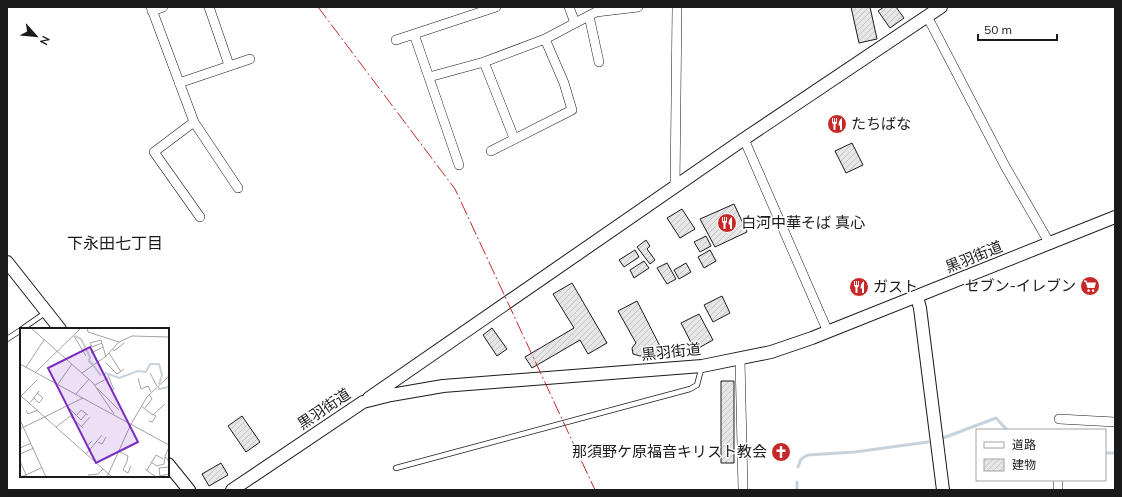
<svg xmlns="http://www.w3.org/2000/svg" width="1122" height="497" viewBox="0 0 1122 497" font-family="Mulish,'Noto Sans JP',sans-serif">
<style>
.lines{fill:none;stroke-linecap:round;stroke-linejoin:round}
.stream{stroke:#c6d2dc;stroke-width:3}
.building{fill:url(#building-hatch);stroke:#1a1a1a}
.service-casing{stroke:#1a1a1a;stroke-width:6}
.minor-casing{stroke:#1a1a1a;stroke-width:10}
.tertiary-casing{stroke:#1a1a1a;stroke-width:14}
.service{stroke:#fff;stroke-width:4.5}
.minor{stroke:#fff;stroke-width:9}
.tertiary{stroke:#fff;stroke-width:12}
.power{stroke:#c62828;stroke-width:1;stroke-dasharray:14 3 2 3;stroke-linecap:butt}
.labels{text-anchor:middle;stroke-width:3;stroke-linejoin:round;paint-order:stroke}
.poi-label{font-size:15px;fill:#1a1a1a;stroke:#fff;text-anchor:start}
.street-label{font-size:15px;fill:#1a1a1a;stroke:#fff}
.neighbourhood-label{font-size:16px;fill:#1a1a1a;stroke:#fff}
.inset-river{fill:none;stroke:#c6d2dc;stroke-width:2}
.inset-road{fill:none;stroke:#a3a3a3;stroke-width:1}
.view{fill:#7b2cbf;fill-opacity:0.15;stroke:#7b2cbf;stroke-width:2}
.inset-edge{fill:none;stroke:#1a1a1a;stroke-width:2}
</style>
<defs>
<pattern id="building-hatch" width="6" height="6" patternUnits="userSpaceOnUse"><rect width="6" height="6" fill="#e6e6e6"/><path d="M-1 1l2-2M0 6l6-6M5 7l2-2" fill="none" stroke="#c5c5c5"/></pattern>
</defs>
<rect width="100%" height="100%" fill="#fff"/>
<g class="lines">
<path class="stream" d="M943,438L996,418L1007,430
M1105,453H1115
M798,467L801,459L808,455L855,452L928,442
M797,482V490"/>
</g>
<path class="building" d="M851,7H870L877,39L859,43Z
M884,7H896L904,18L890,28L878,11Z
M852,143L863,165L846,173L835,151Z
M734,204L747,232L715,247L700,219Z
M682,209L695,229L680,238L667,218Z
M706,236L711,246L700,252L694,242Z
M646,240L650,246L647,249L655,260L650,264L637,247Z
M635,250L639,257L624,267L619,260Z
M710,250L716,261L704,268L698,257Z
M644,261L649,268L634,278L630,270Z
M667,263L676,279L667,284L657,268Z
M686,263L691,272L679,279L674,270Z
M572,283L607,343L588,354L580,340L532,368L525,357L574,328L553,294Z
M722,296L730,313L713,322L704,305Z
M637,301L664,354L640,356L633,354L632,348L636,343L618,311Z
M699,314L713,340L695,350L681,323Z
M492,328L507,349L497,356L483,335Z
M721,381H734V463H721Z
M242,416L260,442L246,452L228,426Z
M221,463L228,475L209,486L202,474Z"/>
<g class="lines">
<defs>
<path id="service" d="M22,329L45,313
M7,339L21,330
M396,468L690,389L697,385L702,366"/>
<path id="minor" d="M151,7L194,122L238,188
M209,7L229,65
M569,7L575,23
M152,11L163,7
M589,16L599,62
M927,16L1005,166L1050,244
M414,34L459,165
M396,40L496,7
M429,77L484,62
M179,83L250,59
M194,122L154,152L200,217
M514,138L484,62L545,39L596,12L638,7
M744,139L828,332
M491,151L572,110L564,83L545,39
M675,188L677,7
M740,359L743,490
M1059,419L1115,422
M1058,480V490"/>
<path id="tertiary" d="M7,262L60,329
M917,297L920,308L943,490
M369,398L744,139L941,7
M168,464L189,490
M232,490L363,402L391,395L443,386L702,366L771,352L812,338L1115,217"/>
</defs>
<use href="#service" class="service-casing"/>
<use href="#minor" class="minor-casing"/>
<use href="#tertiary" class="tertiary-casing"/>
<use href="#service" class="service"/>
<use href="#minor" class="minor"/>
<use href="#tertiary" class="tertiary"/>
<path class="power" d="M318,7L455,189L595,490"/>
</g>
<defs>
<symbol id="restaurant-disc" viewBox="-11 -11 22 22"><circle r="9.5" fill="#c62828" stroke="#fff"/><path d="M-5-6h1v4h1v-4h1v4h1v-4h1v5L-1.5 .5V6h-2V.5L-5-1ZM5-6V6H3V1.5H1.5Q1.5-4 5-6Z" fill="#fff"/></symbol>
<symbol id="supermarket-disc" viewBox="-11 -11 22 22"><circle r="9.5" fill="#c62828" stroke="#fff"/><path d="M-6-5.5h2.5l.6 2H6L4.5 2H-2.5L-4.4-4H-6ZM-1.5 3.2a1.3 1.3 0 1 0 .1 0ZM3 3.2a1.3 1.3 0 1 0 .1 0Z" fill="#fff"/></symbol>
<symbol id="church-disc" viewBox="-11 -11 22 22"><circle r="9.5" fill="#c62828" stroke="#fff"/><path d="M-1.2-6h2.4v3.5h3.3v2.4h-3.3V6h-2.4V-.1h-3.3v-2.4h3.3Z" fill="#fff"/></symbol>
</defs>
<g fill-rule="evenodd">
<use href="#restaurant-disc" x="826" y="113" width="22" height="22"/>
<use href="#restaurant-disc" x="716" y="212" width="22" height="22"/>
<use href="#supermarket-disc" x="1079" y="275" width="22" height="22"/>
<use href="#restaurant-disc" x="848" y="276" width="22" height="22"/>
<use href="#church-disc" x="770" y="441" width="22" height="22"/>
</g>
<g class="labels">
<g class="poi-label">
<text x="851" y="129">たちばな</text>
<text x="741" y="228">白河中華そば 真心</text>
<text x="1076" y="291" text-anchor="end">セブン-イレブン</text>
<text x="873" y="292">ガスト</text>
<text x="767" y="457" text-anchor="end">那須野ケ原福音キリスト教会</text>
</g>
<g class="street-label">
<text transform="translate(974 257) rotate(-22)" y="5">黒羽街道</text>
<text transform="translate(671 352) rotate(-6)" y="5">黒羽街道</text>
<text transform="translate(324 409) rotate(-34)" y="5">黒羽街道</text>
</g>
<g class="neighbourhood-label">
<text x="115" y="249">下永田七丁目</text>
</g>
</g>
<g transform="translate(20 328)">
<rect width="149" height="149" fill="#fff"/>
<path class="inset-river" d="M55,8L61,11L70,29L69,33L73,37M74,38L81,48M83,47L86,45L99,50L118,43L126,44L130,36H139L142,47L139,56M139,59V61L149,59"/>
<path class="inset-road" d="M11,0L73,55L94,86M67,0L68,4L99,14M54,8L66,28M82,15L72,19L70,15L81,12L86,29M93,21L94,23L104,15M71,25L83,19M89,25L101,44M86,35L97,46L104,41M0,36L149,117M6,39L24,12M16,44L61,0M62,45L85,29L99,14L112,8L149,9M130,45L137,58M88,47L94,62M118,50L121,61L128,58L131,64M38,56L52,36M75,57L88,50M77,60L99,82M56,66L69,51M0,67L92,149M1,68L17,52M14,70L19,75L23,70L17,65M10,75L19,63M47,78L61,92L66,86M121,78L133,87L145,76M125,80L132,71L129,66M6,82L8,86L18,82M56,88L61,82L68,87M51,89L63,100M0,92L26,149M129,93L132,94L136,88L134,87M36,99L53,86M61,99L70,89M0,101L63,70M78,114L82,116L86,109M149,119L145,128L149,134M0,120L11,115M71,122L67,118L72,113M98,123L108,128L107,133M0,126L14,120M66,126L82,107M0,133L7,149M107,133L103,142L108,145L111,138M131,134L137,138L144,136L145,129M125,141L136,149L149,146M127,142L136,127L143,131M68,147L78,146L83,141M140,148L139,140L149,139M1,149L21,140M87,149L111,96L127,69L149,48"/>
<path class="view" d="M70,19L118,114L76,135L28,40Z"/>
<rect width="149" height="149" class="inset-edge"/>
</g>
<rect width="1122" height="497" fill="none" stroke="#1a1a1a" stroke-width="16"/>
<rect x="976" y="429" width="130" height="52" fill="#ffffff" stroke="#a3a3a3"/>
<rect x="984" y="442" width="20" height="6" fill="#ffffff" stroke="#a3a3a3"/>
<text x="1012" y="449" font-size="12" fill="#1a1a1a">道路</text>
<rect x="984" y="459" width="20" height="12" fill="url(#building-hatch)" stroke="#a3a3a3"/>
<text x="1012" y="469" font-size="12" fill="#1a1a1a">建物</text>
<g transform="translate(36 36) rotate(117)" stroke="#ffffff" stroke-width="3" paint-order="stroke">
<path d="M0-3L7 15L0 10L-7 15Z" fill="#1a1a1a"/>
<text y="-6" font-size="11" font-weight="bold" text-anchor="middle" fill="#1a1a1a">N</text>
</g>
<path d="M978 34v6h79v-6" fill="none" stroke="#1a1a1a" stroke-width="2"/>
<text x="984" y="34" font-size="12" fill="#1a1a1a" stroke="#ffffff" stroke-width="3" paint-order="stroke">50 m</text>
</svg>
